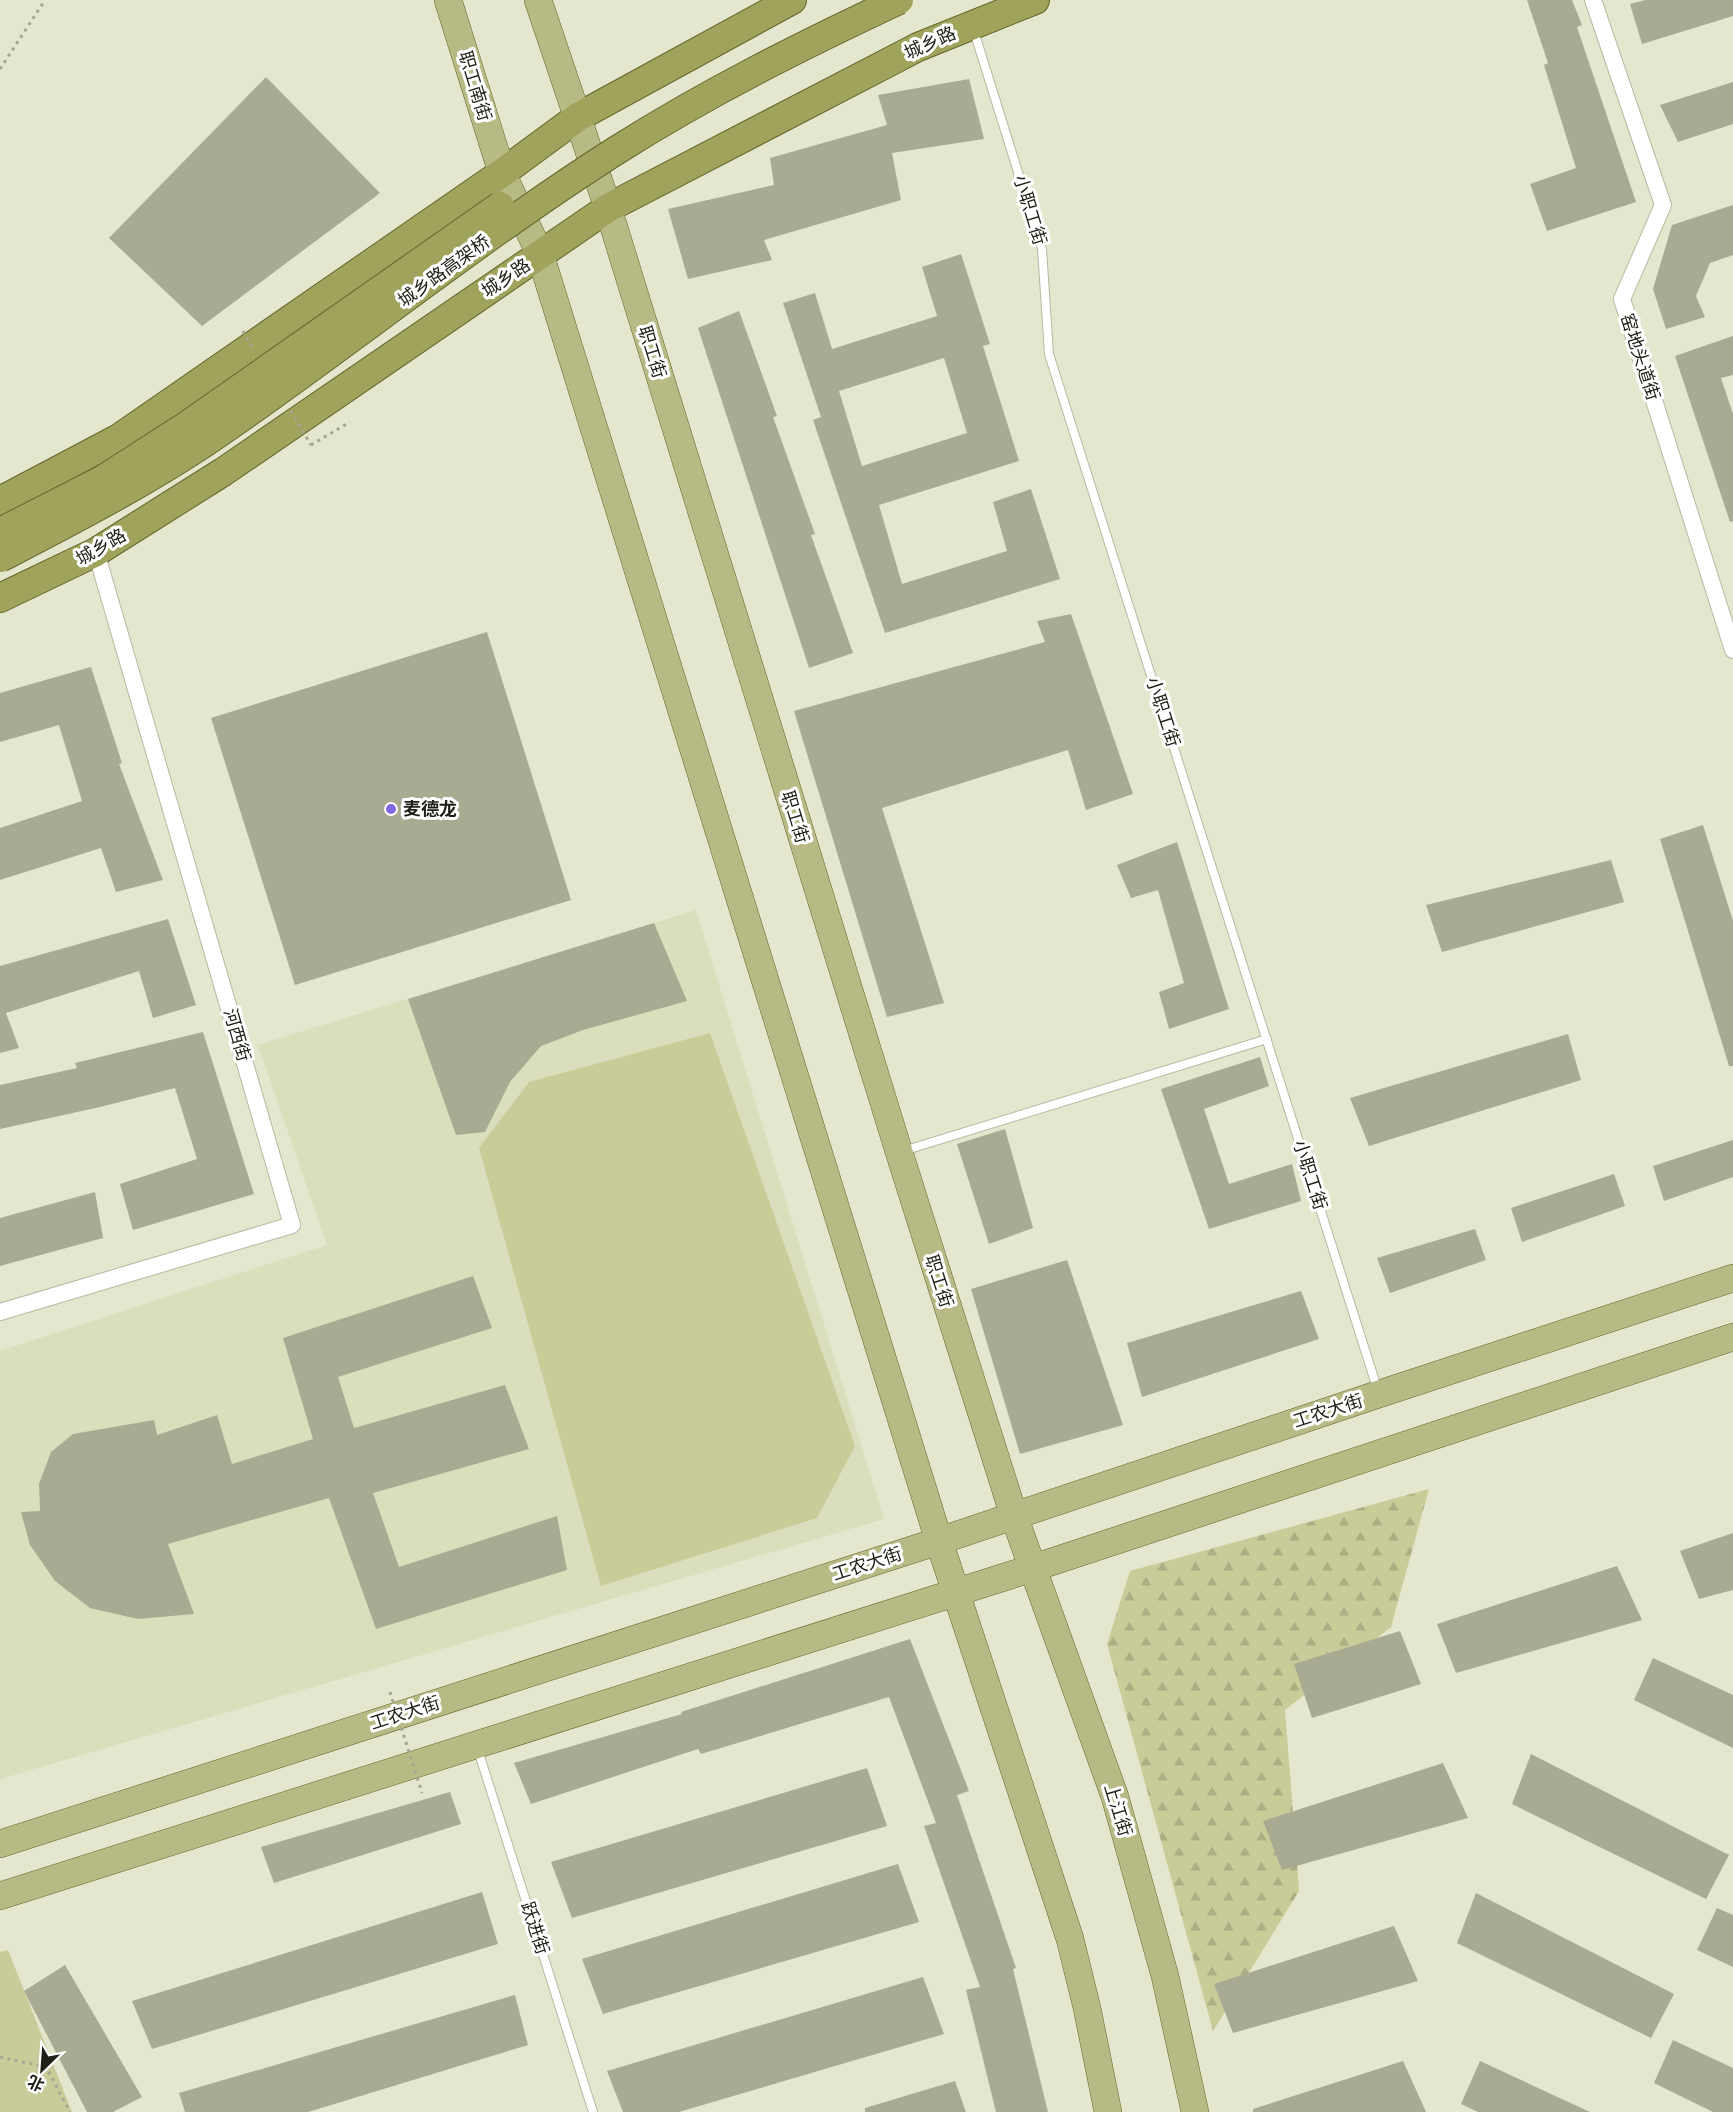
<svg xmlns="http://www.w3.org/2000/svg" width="1733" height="2112" viewBox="0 0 1733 2112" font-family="Inter,'Noto Sans SC',sans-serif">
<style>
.built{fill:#dbdebd}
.forest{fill:url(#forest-firs)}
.green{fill:#c9cc99}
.building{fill:#a9aa92;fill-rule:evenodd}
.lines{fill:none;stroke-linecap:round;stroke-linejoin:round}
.service-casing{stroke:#b7b9a1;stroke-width:10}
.minor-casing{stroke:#b7b9a1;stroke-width:18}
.primary-casing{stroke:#64662a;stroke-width:28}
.trunk-casing{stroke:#64662a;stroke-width:30}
.path{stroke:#a4a592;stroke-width:3;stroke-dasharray:3 4.5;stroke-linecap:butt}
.service{stroke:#fff;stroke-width:8}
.minor{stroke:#fff;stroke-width:16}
.primary{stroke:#b8ba85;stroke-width:27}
.trunk{stroke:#a0a35c;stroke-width:28}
.trunk-bridge-casing{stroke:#64662a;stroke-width:30;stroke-linecap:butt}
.path-bridge{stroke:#a4a592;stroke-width:3;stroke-dasharray:3 4.5;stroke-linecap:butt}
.trunk-bridge{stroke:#a0a35c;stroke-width:28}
.poi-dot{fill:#8366e1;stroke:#fff;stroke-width:2}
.labels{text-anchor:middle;stroke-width:6;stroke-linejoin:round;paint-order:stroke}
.street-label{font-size:18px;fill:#1e1f16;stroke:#fff}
.poi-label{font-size:18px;font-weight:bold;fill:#1e1f16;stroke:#fff;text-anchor:start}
</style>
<defs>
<pattern id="forest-firs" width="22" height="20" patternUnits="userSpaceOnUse" patternTransform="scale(1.5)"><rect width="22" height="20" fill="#c9cc99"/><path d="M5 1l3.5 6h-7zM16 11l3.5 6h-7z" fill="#acaf83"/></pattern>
</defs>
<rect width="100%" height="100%" fill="#e4e6cd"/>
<path class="built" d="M696,910L884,1519L0,1779V1351L327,1245L258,1045Z"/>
<path class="forest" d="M1429,1489L1391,1627L1285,1710L1299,1891L1213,2031L1107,1644L1130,1571Z"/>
<path class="green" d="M710,1033L855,1446L817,1518L601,1586L479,1148L529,1082Z
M8,1950L72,2112H0V1952Z"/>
<path class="building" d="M1527,0H1572L1582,25L1577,27L1636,202L1547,231L1530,184L1576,168L1544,65L1548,63Z
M1645,0H1733V16L1642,44L1630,4Z
M266,77L380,193L202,326L109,238Z
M969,79L984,139L892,153L901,200L764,240L772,260L688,279L668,209L774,185L770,158L887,125L878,95Z
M1733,82V124L1678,142L1660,105Z
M1733,205V255L1710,263L1696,296L1705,317L1666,329L1653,289L1672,225Z
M961,254L990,344L983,346L1019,461L879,505L902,584L1007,551L993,502L1031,489L1060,579L885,633L813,420L821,417L783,303L815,293L832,349L937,316L922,267ZM944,358L967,433L862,466L839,391Z
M739,311L777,416L773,417L815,534L811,535L853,653L809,668L698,328Z
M1733,336V375L1721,378L1733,414V521L1730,522L1675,356Z
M1071,614L1133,794L1086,810L1068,750L882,808L944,1003L887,1017L794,711L1045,642L1037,621Z
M487,632L571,900L295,985L211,718Z
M91,667L122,763L119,764L163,880L116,892L101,848L0,880V828L82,801L59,725L0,742V693Z
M1703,825L1733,921V1066H1729L1660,839Z
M1177,842L1229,1009L1169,1029L1159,992L1184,983L1158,890L1131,898L1117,865Z
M1611,860L1624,902L1442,952L1426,905Z
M168,919L196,1005L153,1018L139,971L6,1013L19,1048L0,1053V966Z
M654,923L687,1001L583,1030L541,1046L510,1082L485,1132L456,1135L408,999Z
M203,1032L254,1194L133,1230L120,1184L197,1159L175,1088L100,1107L0,1129V1085L77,1068L75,1063Z
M1568,1034L1581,1080L1369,1146L1350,1098Z
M1260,1057L1269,1086L1204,1109L1229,1184L1292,1164L1301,1201L1209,1229L1161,1089Z
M1005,1129L1033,1228L989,1244L957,1144Z
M1733,1140V1177L1664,1201L1653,1166Z
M1614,1174L1625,1206L1522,1242L1511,1208Z
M95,1192L103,1238L0,1266V1218Z
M1475,1229L1486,1260L1390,1293L1377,1258Z
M1067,1260L1123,1425L1020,1454L971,1289Z
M473,1276L492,1328L338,1377L354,1428L505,1385L529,1449L373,1493L399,1567L557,1516L567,1570L376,1629L329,1498L168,1544L194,1614L138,1619L90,1608L55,1581L30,1545L21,1512L40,1511L39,1484L51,1452L73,1434L154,1420L157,1435L217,1415L232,1464L313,1439L283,1338Z
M1301,1291L1319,1339L1142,1397L1127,1343Z
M1733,1533V1590L1699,1599L1680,1551Z
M1617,1566L1642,1620L1456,1673L1437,1624Z
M1400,1631L1421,1684L1312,1718L1294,1664Z
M910,1639L969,1791L957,1795L1016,1968L1013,1969L1048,2112H996L966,1990L980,1987L924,1826L936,1823L889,1697L701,1754L698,1749L531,1804L514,1763L682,1714L681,1712Z
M1653,1658L1733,1695V1748L1634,1700Z
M1531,1754L1729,1855L1706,1899L1512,1804Z
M1443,1763L1468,1818L1282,1870L1263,1821Z
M867,1768L887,1826L572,1918L551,1862Z
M450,1792L461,1824L274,1883L261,1847Z
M898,1864L919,1922L603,2014L582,1959Z
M482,1892L498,1944L152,2049L132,2001Z
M1476,1893L1674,1994L1651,2038L1457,1943Z
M1717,1908L1733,1915V1967L1697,1950Z
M1394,1926L1418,1981L1233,2033L1214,1984Z
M65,1965L142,2097L113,2112H87L24,1991Z
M923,1977L944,2034L679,2112H623L607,2071Z
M515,1995L528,2045L308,2112H185L179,2093Z
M1673,2040L1733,2068V2112H1713L1654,2083Z
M1403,2061L1426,2112H1253V2109Z
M1480,2061L1590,2112H1478L1461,2104Z
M955,2081L966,2112H865V2108Z"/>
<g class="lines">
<defs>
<path id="service" d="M973,28L1042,249L1049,354L1378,1391
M903,1151L1267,1039
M477,1747L593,2112"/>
<path id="minor" d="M1593,0L1663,205L1622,299L1733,650
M0,1312L292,1225L96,552"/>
<path id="primary" d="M448,0L502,173L540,254L939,1541L1070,1939L1087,2008L1108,2112
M538,0L608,208L899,1152L1014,1516L1115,1797L1165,1976L1195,2112
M0,1844L939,1541L1379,1394L1733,1278
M0,1896L1033,1568L1733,1337"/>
<path id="trunk" d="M0,501L119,438L502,173L578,117L792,0
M0,598L96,552L223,472L608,208L918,47L1035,0"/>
</defs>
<use href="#service" class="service-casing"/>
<use href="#minor" class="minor-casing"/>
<use href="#primary" class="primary-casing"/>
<use href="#trunk" class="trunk-casing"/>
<path class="path" d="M0,69L45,0
M311,445L350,422
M0,2057L46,2067L70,2112"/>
<use href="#service" class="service"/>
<use href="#minor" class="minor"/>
<use href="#primary" class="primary"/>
<use href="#trunk" class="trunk"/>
<defs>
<path id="trunk-bridge" d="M0,532L102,480L189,424L500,206
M0,558C77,518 155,478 226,428C357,337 482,236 617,150C707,93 803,45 899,0"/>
</defs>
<use href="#trunk-bridge" class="trunk-bridge-casing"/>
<path class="path-bridge" d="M243,331L254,351
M291,411L311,445
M390,1692L422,1793"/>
<use href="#trunk-bridge" class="trunk-bridge"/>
</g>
<circle class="poi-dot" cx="391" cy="809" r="6"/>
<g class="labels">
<g class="street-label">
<text transform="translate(930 43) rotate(-24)" y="6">城乡路</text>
<text transform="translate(475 86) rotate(73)" y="6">职工南街</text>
<text transform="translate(1030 210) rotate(73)" y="6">小职工街</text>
<text transform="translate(444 271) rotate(-36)" y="6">城乡路高架桥</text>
<text transform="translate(506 278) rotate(-34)" y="6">城乡路</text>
<text transform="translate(652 352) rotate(73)" y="6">职工街</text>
<text transform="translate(1640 357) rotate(72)" y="6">窑地头道街</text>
<text transform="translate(101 547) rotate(-30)" y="6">城乡路</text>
<text transform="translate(1163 712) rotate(72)" y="6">小职工街</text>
<text transform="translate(795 817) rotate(73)" y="6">职工街</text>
<text transform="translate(237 1035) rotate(74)" y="6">河西街</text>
<text transform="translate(1310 1175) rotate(72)" y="6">小职工街</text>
<text transform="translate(939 1281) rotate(72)" y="6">职工街</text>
<text transform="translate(1328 1411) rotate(-18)" y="6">工农大街</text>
<text transform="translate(867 1564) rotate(-18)" y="6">工农大街</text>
<text transform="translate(405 1713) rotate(-18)" y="6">工农大街</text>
<text transform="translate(1118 1810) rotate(73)" y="6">上江街</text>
<text transform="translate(535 1928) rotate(72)" y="6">跃进街</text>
</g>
<g class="poi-label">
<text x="403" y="815">麦德龙</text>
</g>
</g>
<g transform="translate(42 2070) rotate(205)" stroke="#ffffff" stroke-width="4.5" paint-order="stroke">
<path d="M0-4.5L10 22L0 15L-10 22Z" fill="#1e1f16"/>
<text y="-9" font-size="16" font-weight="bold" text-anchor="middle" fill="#1e1f16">北</text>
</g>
</svg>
